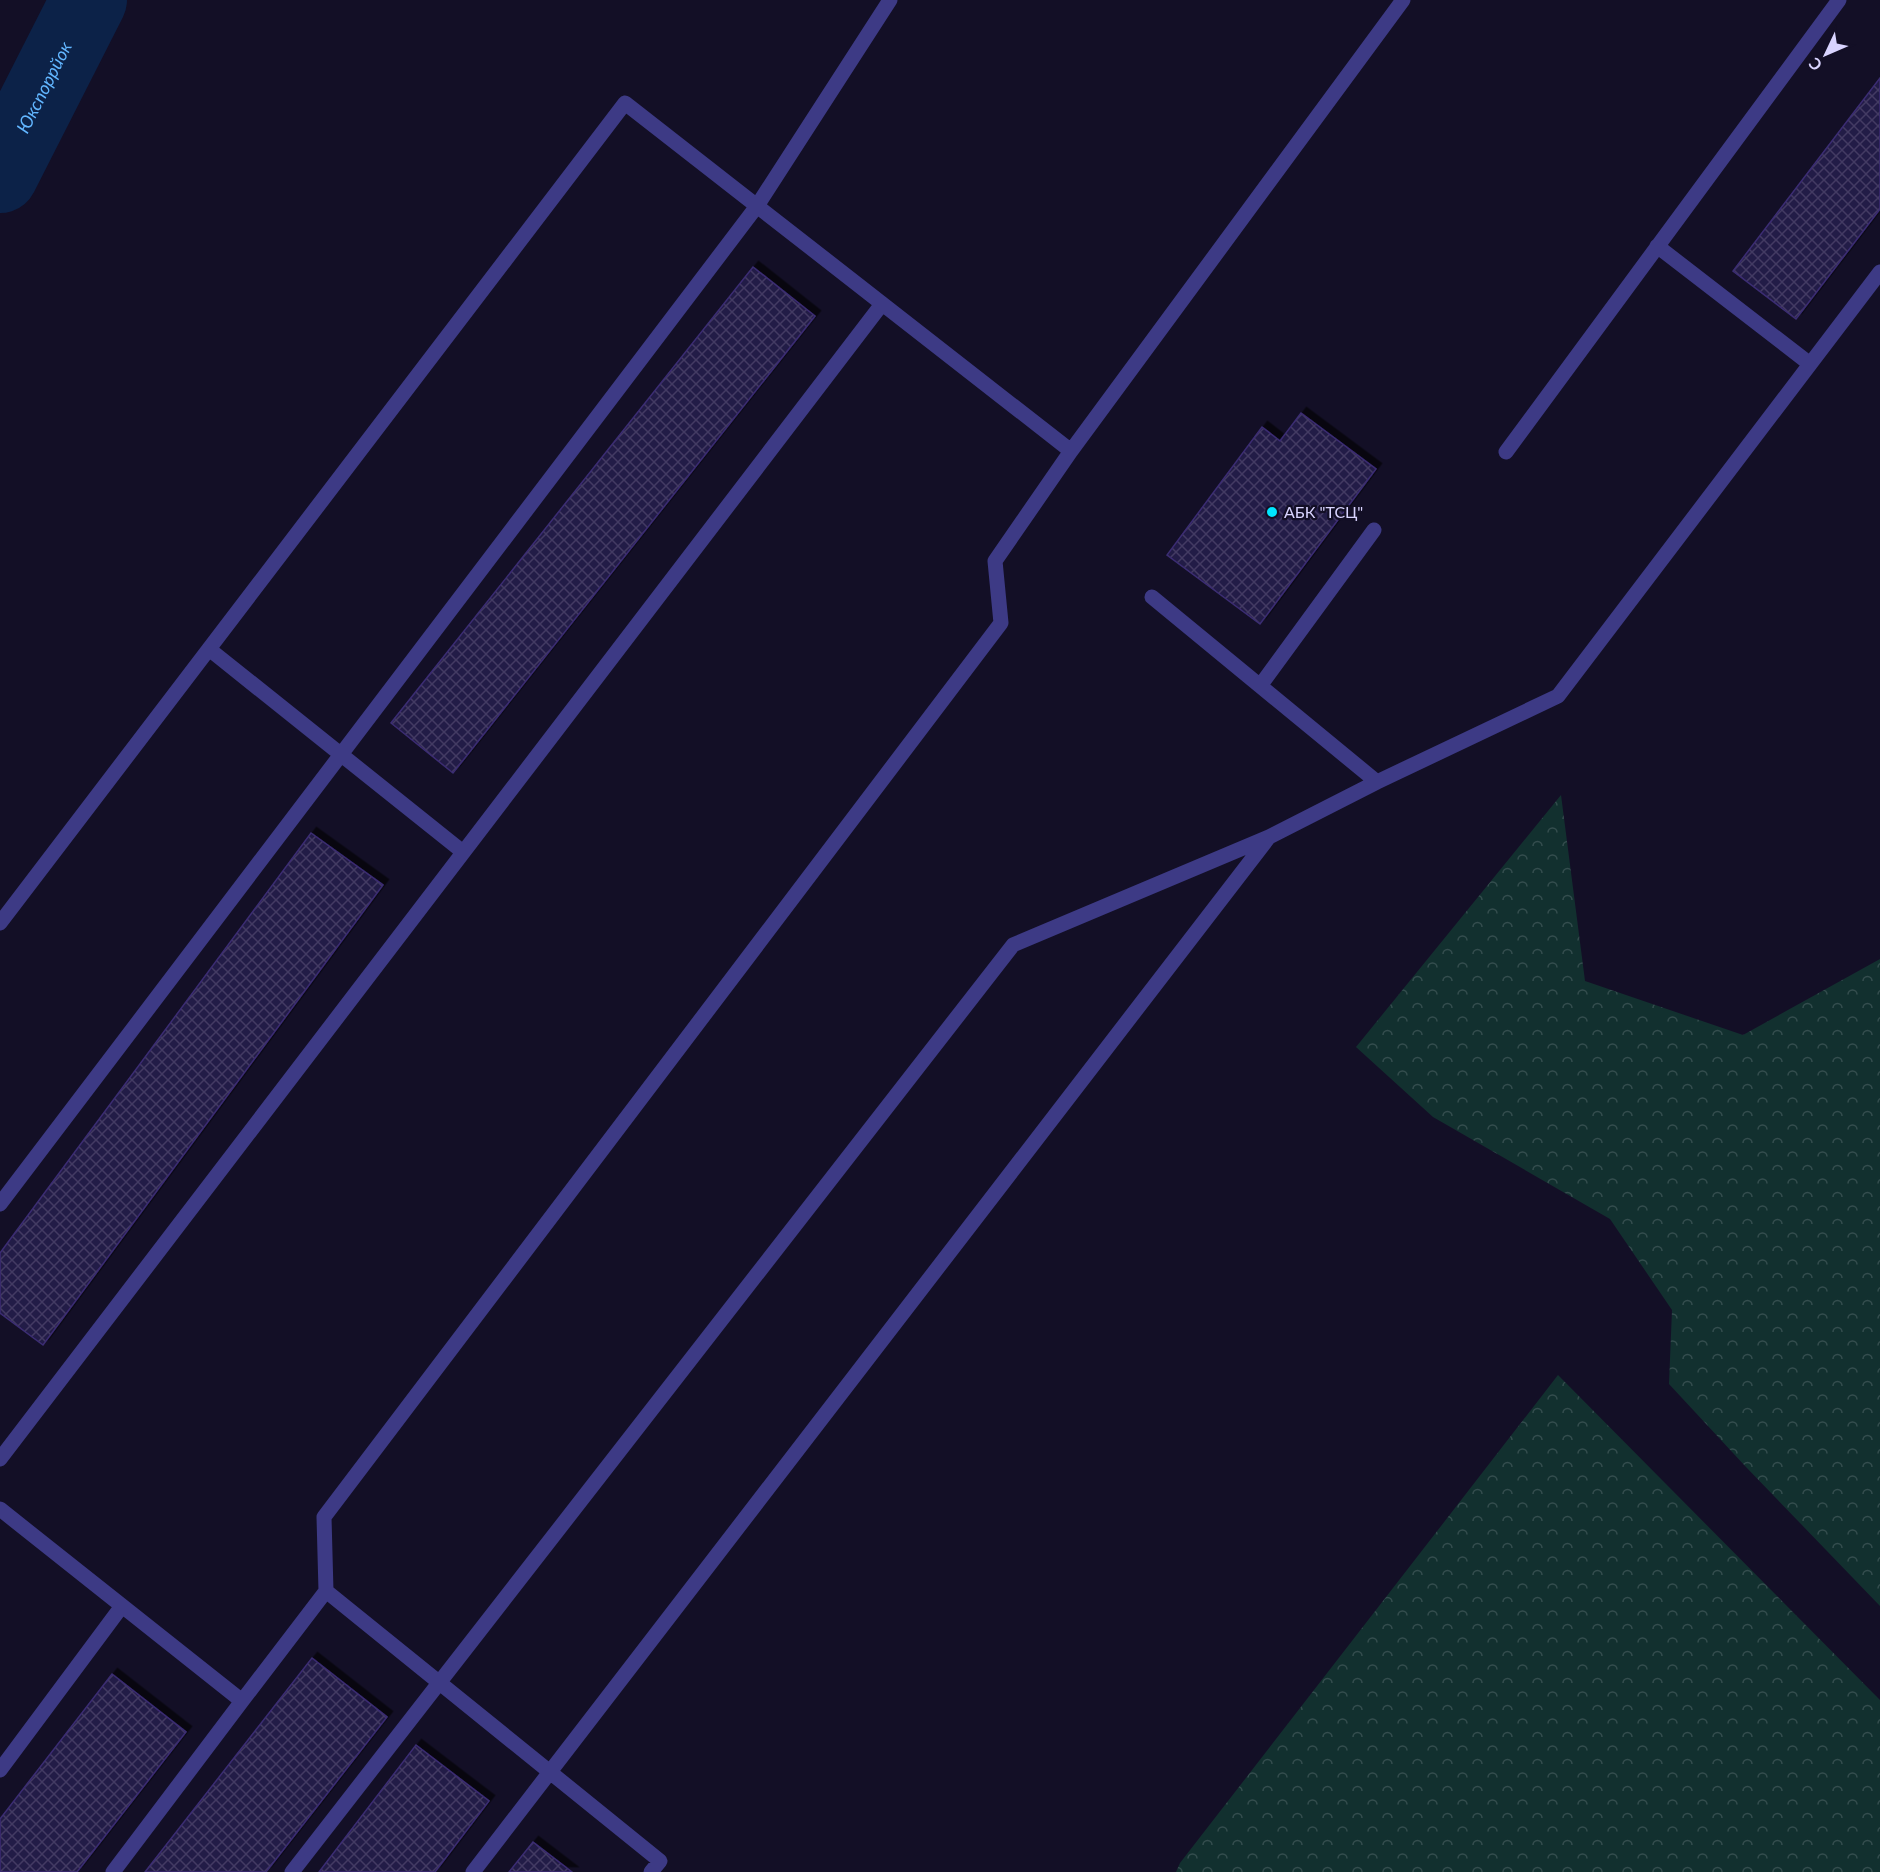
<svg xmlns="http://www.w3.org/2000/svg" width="1880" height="1872" viewBox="0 0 1880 1872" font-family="Lato,sans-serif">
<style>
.forest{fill:url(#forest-crowns)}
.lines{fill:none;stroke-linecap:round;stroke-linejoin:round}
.river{stroke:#0c2248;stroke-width:76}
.building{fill:url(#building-cross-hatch);stroke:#3b2d73;stroke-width:1.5;filter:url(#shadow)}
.service{stroke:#3d3a85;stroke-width:15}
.poi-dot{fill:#00e5ff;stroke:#130f26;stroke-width:2}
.labels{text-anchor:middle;stroke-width:4.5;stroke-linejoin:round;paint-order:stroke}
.poi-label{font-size:16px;fill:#d9d4ff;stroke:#130f26;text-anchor:start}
.water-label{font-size:18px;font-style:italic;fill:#62b6ff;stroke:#130f26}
</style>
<defs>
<pattern id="forest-crowns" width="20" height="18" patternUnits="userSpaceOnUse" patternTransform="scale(1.5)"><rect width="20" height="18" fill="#12302f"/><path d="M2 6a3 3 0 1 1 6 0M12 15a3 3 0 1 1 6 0" fill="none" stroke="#344d4e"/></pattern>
<pattern id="building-cross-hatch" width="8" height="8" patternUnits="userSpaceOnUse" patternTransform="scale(1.5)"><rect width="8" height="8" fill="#241b47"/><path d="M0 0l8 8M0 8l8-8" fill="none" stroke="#433b63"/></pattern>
<filter id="shadow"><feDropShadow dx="5.5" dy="-5.5" stdDeviation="0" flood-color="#0009"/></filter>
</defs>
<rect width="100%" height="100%" fill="#130f26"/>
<path class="forest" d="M1561,795L1585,981L1743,1035L1880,959V1606L1746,1467L1669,1384L1672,1310L1610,1219L1433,1117L1356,1047Z
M1558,1375L1880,1700V1872H1176L1180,1863Z"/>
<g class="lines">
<path class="river" id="s1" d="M0,175L89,0"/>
</g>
<path class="building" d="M1880,78V209L1796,319L1733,271Z
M753,267L815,316L453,773L391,723Z
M1301,413L1376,469L1260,624L1167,555L1262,427L1280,441Z
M311,833L383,885L43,1345L0,1313V1253Z
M312,1658L387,1717L266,1872H145Z
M112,1674L186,1732L77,1872H0V1819Z
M416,1745L489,1801L435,1872H319Z
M533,1842L572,1872H509Z"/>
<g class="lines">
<path class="service" d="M1657,246L1810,364
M1506,452L1839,0
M1152,597L1377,782L1558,696L1880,272
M209,649L463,852
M1260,686L1374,530
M0,923L625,103L1071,451L1403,0
M0,1204L757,206L890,0
M0,1459L882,304
M0,1509L242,1701L326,1591L660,1861L651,1872
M326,1591L324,1517L1001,623L995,561L1071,451
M0,1770L122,1606
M113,1872L242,1701
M292,1872L1013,945L1269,837
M473,1872L1269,837L1377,782"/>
</g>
<circle class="poi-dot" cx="1272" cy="512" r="6"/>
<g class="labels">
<g class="poi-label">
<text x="1284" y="518">АБК "ТСЦ"</text>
</g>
<g class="water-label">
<text dy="6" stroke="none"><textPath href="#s1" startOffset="98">Юкспоррйок</textPath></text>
</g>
</g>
<g transform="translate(1826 54) rotate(226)" stroke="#130f26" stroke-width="4.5" paint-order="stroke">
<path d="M0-4.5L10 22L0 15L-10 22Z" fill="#d9d4ff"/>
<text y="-9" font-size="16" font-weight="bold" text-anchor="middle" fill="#d9d4ff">С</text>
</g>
</svg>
